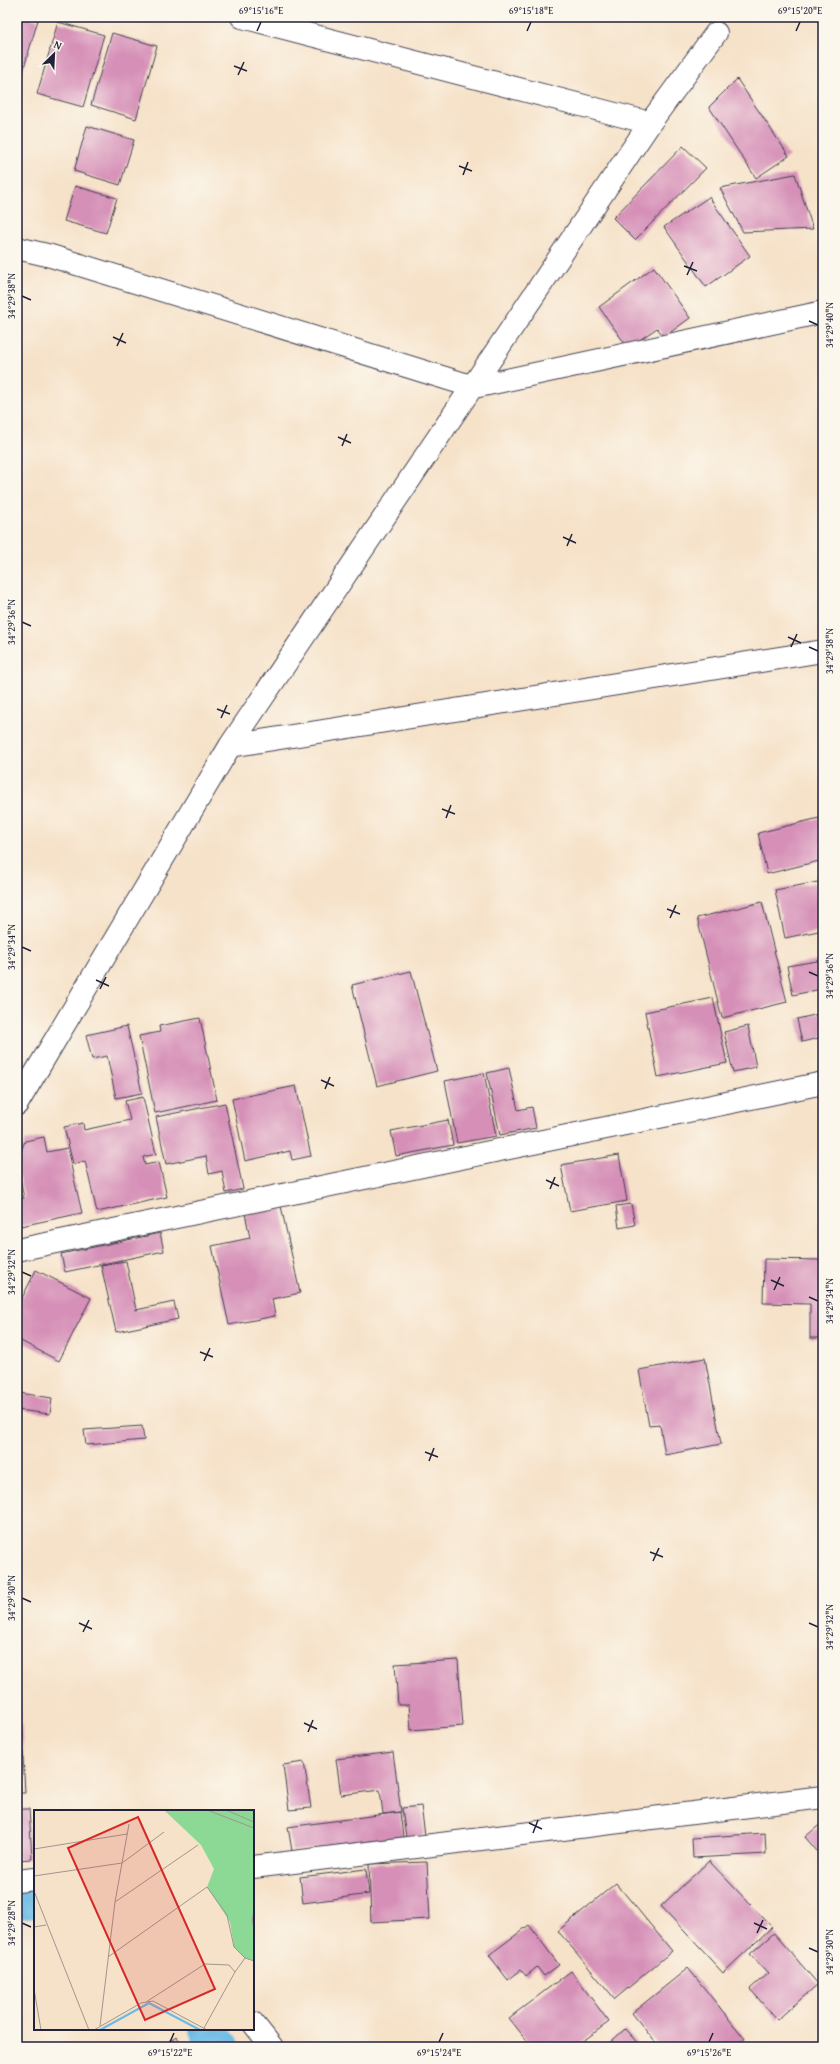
<svg xmlns="http://www.w3.org/2000/svg" width="840" height="2064" viewBox="0 0 840 2064" font-family="'Gentium Book Plus',serif">
<style>
.lines{fill:none;stroke-linecap:round;stroke-linejoin:round}
.canal{stroke:#6abae5;stroke-width:34}
.building{fill:#d690b8}
.street-casing{stroke:#423f50;stroke-width:24}
.secondary-casing{stroke:#423f50;stroke-width:24}
.street{stroke:#fff;stroke-width:22}
.secondary{stroke:#fff;stroke-width:22}
.ticks{fill:none;stroke:#22223b;stroke-width:1.5}
.inset-river{fill:none;stroke:#6abae5;stroke-width:2}
.inset-road{fill:none;stroke:#a19590;stroke-width:1}
.view{fill:#d62828;fill-opacity:0.15;stroke:#d62828;stroke-width:2}
.inset-edge{fill:none;stroke:#22223b;stroke-width:2}
.neatline{fill:none;stroke:#22223b;stroke-width:1.5}
.ticks-label{font-size:10px;text-anchor:middle;fill:#22223b}
</style>
<rect width="100%" height="100%" fill="#fbf7ec"/>
<filter id="ink" filterUnits="userSpaceOnUse"><feTurbulence type="fractalNoise" baseFrequency=".025" numOctaves="2"/><feDisplacementMap in="SourceGraphic" scale="8" xChannelSelector="R" yChannelSelector="G"/><feConvolveMatrix kernelMatrix="1 2 1 2 8 2 1 2 1" color-interpolation-filters="sRGB"/></filter>
<filter id="wash" filterUnits="userSpaceOnUse"><feTurbulence type="fractalNoise" baseFrequency=".012" numOctaves="4" result="noise"/><feDisplacementMap in="SourceGraphic" scale="16" xChannelSelector="R" yChannelSelector="G"/><feGaussianBlur stdDeviation="0.9" result="paint"/><feColorMatrix in="noise" values="0 0 0 0 0 0 0 0 0 0 0 0 0 0 0 0 0 1.4 0 .05"/><feComposite in="paint" operator="in"/></filter>
<g filter="url(#wash)">
<rect width="100%" height="100%" fill="#f6e2c9"/>
<g class="lines">
<path class="canal" d="M17,1902L35,1900
M206,2029L222,2047"/>
</g>
<g id="blocks">
<path class="building" d="M17,17H26L38,20L17,91Z
M58,22L104,35L83,107L37,94Z
M112,33L157,46L136,119L91,105Z
M737,79L789,156L756,178L709,107Z
M87,126L134,140L120,185L74,171Z
M683,146L706,168L635,240L613,218Z
M795,174L813,229L743,232L720,188Z
M75,186L117,198L106,233L64,221Z
M709,197L750,256L706,287L664,227Z
M654,267L690,318L664,337L657,328L628,348L599,307Z
M823,817V860L767,874L758,833Z
M823,881V930L785,938L775,890Z
M762,902L787,1002L722,1018L697,918Z
M823,960V997L821,989L793,995L787,966Z
M411,971L437,1071L377,1086L352,985Z
M713,998L727,1063L658,1077L645,1012Z
M823,1013V1037L802,1042L797,1019Z
M200,1018L217,1100L155,1113L139,1036L160,1032L159,1026Z
M127,1026L142,1093L116,1098L107,1056L92,1059L86,1035Z
M748,1026L756,1067L733,1072L724,1032Z
M509,1068L518,1110L532,1107L536,1128L500,1135L487,1073Z
M484,1073L496,1136L457,1143L445,1081Z
M296,1086L311,1156L292,1160L290,1151L245,1161L232,1099Z
M143,1097L156,1154L143,1157L145,1165L159,1162L167,1197L97,1212L85,1161L73,1164L64,1127L83,1123L84,1130L130,1120L125,1101Z
M225,1103L243,1189L226,1193L222,1171L209,1174L206,1156L166,1164L156,1117Z
M448,1120L453,1145L396,1156L391,1131Z
M44,1137L47,1152L67,1148L82,1213L21,1226L17,1200L24,1198L19,1175L17,1176V1161L25,1141Z
M619,1155L627,1201L570,1211L561,1165Z
M631,1204L635,1225L619,1228L616,1206Z
M281,1206L300,1293L272,1299L275,1316L229,1325L212,1246L250,1238L245,1213Z
M160,1233L164,1251L65,1272L61,1254Z
M764,1259L823,1260V1338H810V1304L763,1303Z
M126,1261L136,1310L174,1302L178,1319L116,1332L101,1265Z
M36,1270L91,1298L59,1361L17,1339V1308Z
M705,1358L721,1444L665,1455L660,1425L649,1426L639,1370Z
M20,1393L52,1398L50,1414L18,1410Z
M142,1426L144,1440L86,1445L84,1430Z
M458,1660L463,1726L411,1730L409,1705H398L395,1664Z
M17,1697H20L25,1793H17Z
M393,1752L401,1812L383,1814L380,1790L341,1795L336,1759Z
M304,1762L311,1808L289,1810L283,1765Z
M421,1806L425,1835L406,1838L402,1808Z
M17,1809H29L32,1859L17,1860Z
M400,1812L403,1837L292,1851L288,1827Z
M823,1822V1858L805,1837Z
M765,1833L766,1854L693,1858L692,1838Z
M709,1861L772,1927L723,1973L661,1906Z
M427,1862L430,1919L371,1922L369,1864Z
M366,1869L369,1894L303,1903L300,1877Z
M616,1883L672,1951L615,1999L558,1931Z
M529,1925L559,1965L544,1976L537,1967L526,1976L521,1970L508,1980L489,1955Z
M774,1933L818,1984L777,2020L750,1989L768,1973L750,1954Z
M688,1968L745,2039L735,2047H659L632,2013Z
M823,1970V1982L818,1973Z
M571,1971L609,2022L575,2047H532L509,2018Z
M625,2029L641,2047H605Z
M176,2036L185,2047H162Z"/>
</g>
</g>
<g filter="url(#ink)">
<use href="#blocks" fill-opacity="0" stroke="#423f50" stroke-width="1"/>
<g class="lines">
<defs>
<path id="street" d="M242,17L650,123
M17,248L51,256L474,387L823,312
M230,746L823,651
M17,1104L230,746L650,123L716,33
M17,1250L823,1083
M253,1867L823,1797"/>
<path id="secondary" d="M17,1881L35,1879
M253,2023L272,2047"/>
</defs>
<use href="#street" class="street-casing"/>
<use href="#secondary" class="secondary-casing"/>
<use href="#street" class="street"/>
<use href="#secondary" class="secondary"/>
</g>
</g>
<path class="ticks" d="M257,31L261,22M527,31L531,22M796,31L800,22M234,66L247,71M238,75L244,62M459,166L472,171M463,175L468,162M684,266L697,271M687,275L693,262M22,296L31,300M809,321L818,325M113,337L126,343M117,346L123,333M338,437L351,443M342,446L347,434M563,537L576,543M567,546L572,534M22,622L31,626M788,637L801,643M791,647L797,634M809,647L818,651M217,709L230,714M221,718L227,705M442,809L455,814M446,818L451,805M667,909L680,914M670,918L676,905M22,947L31,951M809,972L818,976M96,980L109,986M100,989L106,977M321,1080L334,1086M325,1089L330,1077M546,1180L559,1186M550,1189L555,1177M22,1272L31,1276M771,1280L784,1286M774,1290L780,1277M809,1297L818,1301M200,1352L213,1357M204,1361L210,1348M425,1452L438,1457M429,1461L434,1448M650,1552L663,1557M653,1561L659,1548M22,1598L31,1602M79,1623L92,1629M809,1623L818,1627M83,1632L89,1620M304,1723L317,1729M308,1732L313,1720M529,1823L542,1829M533,1833L538,1820M22,1923L31,1927M754,1923L767,1929M757,1933L763,1920M809,1948L818,1952M170,2042L174,2033M439,2042L443,2033M709,2042L713,2033"/>
<g transform="translate(34 1810)">
<rect width="220" height="220" fill="#f6e2c9"/>
<path d="M130,0H220V151L211,148L200,137L196,112L173,77L180,59L167,35Z" fill="#8cd895"/>
<path class="inset-river" d="M66,220L115,193L166,220"/>
<path class="inset-road" d="M173,0L220,18M192,0L220,12M0,39L93,24M0,66L88,53L130,22M0,81L55,220M81,92L164,35M220,101L218,110L220,118M0,117L12,115M74,147L173,77L193,105L200,137L211,148L220,151M0,179L7,220M112,192L171,154L195,155L201,162L211,148M66,216L81,92L95,14M170,218L201,162M60,220L107,193L119,191L173,220"/>
<path class="view" d="M104,7L181,179L111,210L34,38Z"/>
<rect width="220" height="220" class="inset-edge"/>
</g>
<rect width="840" height="2064" fill="none" stroke="#fbf7ec" stroke-width="44"/>
<g transform="translate(54 54) rotate(24)" stroke="#fbf7ec" stroke-width="3" paint-order="stroke">
<path d="M0-3L7 15L0 10L-7 15Z" fill="#22223b"/>
<text y="-6" font-size="11" font-weight="bold" text-anchor="middle" fill="#22223b">N</text>
</g>
<rect x="22" y="22" width="796" height="2020" class="neatline"/>
<g class="ticks-label">
<text x="261" y="14">69°15'16"E</text>
<text x="531" y="14">69°15'18"E</text>
<text x="800" y="14">69°15'20"E</text>
<text transform="translate(11 296) rotate(-90)" y="4">34°29'38"N</text>
<text transform="translate(829 325) rotate(-90)" y="4">34°29'40"N</text>
<text transform="translate(11 622) rotate(-90)" y="4">34°29'36"N</text>
<text transform="translate(829 651) rotate(-90)" y="4">34°29'38"N</text>
<text transform="translate(11 947) rotate(-90)" y="4">34°29'34"N</text>
<text transform="translate(829 976) rotate(-90)" y="4">34°29'36"N</text>
<text transform="translate(11 1272) rotate(-90)" y="4">34°29'32"N</text>
<text transform="translate(829 1301) rotate(-90)" y="4">34°29'34"N</text>
<text transform="translate(11 1598) rotate(-90)" y="4">34°29'30"N</text>
<text transform="translate(829 1627) rotate(-90)" y="4">34°29'32"N</text>
<text transform="translate(11 1923) rotate(-90)" y="4">34°29'28"N</text>
<text transform="translate(829 1952) rotate(-90)" y="4">34°29'30"N</text>
<text x="170" y="2056">69°15'22"E</text>
<text x="439" y="2056">69°15'24"E</text>
<text x="709" y="2056">69°15'26"E</text>
</g>
</svg>
